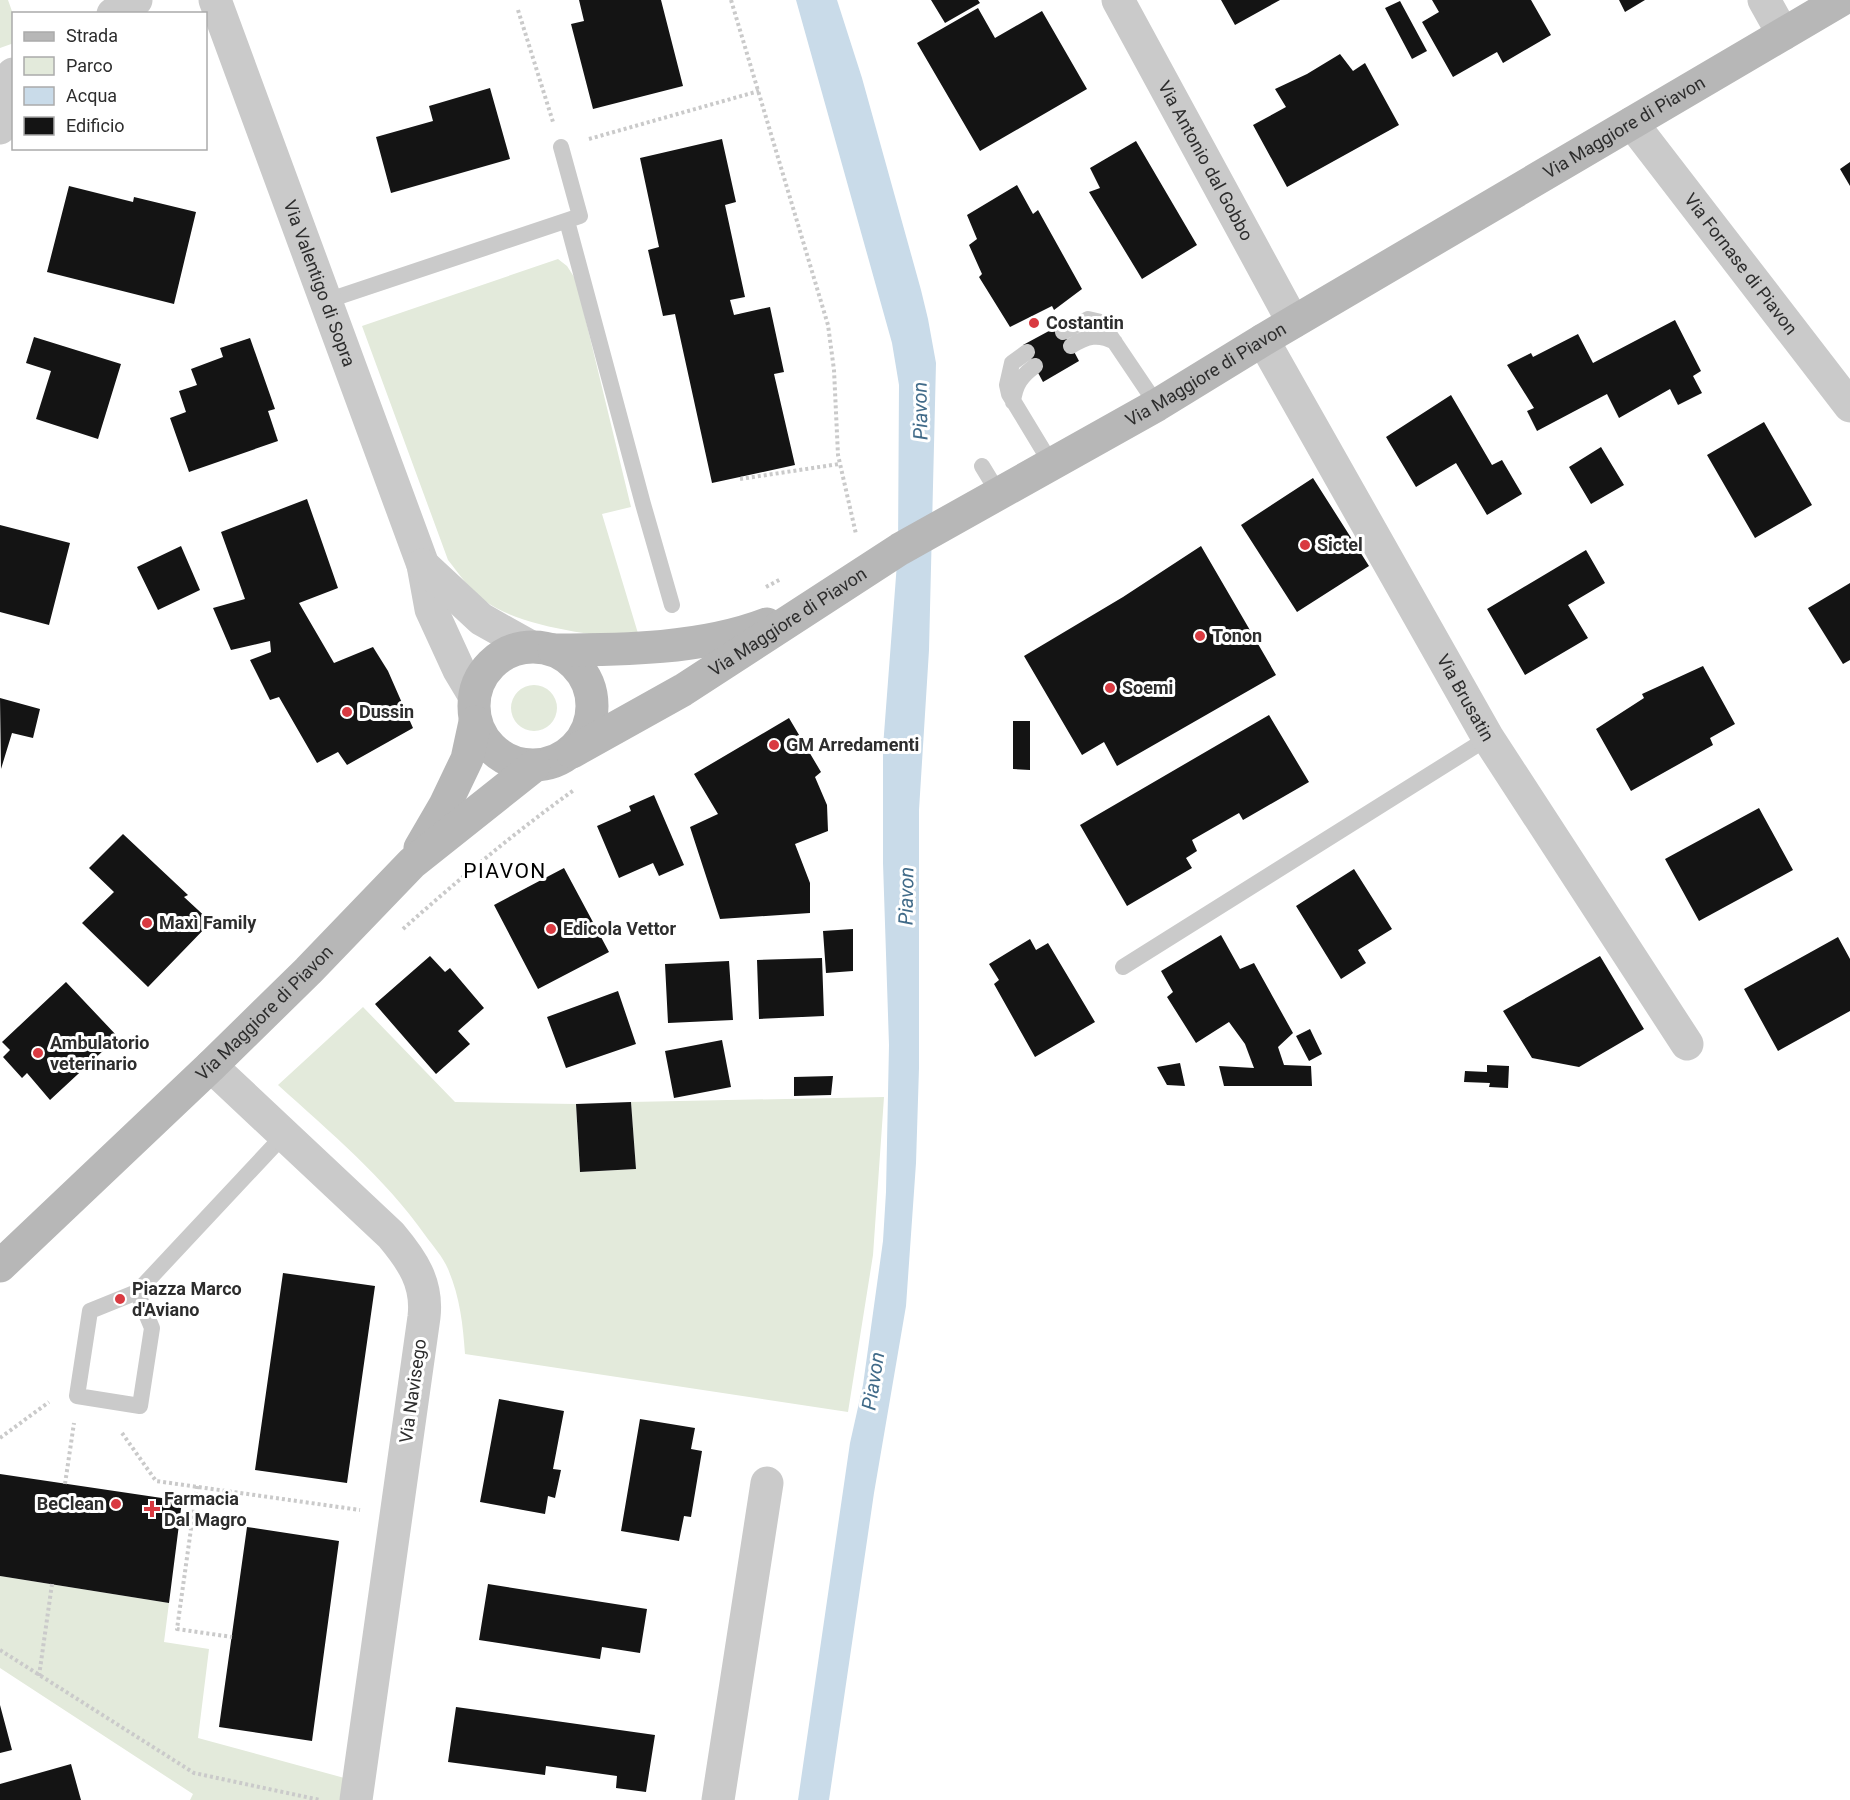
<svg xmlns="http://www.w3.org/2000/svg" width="1850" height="1800" viewBox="0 0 1850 1800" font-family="Roboto,sans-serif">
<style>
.green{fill:#e3eadb}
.water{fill:#c9dbe9}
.building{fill:#141414}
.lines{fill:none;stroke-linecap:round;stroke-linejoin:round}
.path{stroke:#cacaca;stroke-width:4;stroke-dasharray:3 3;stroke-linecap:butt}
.lane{stroke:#cacaca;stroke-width:16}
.street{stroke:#cacaca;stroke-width:33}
.secondary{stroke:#b7b7b7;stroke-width:33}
.poi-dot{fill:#d93a41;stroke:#fff;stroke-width:2}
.labels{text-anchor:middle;stroke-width:6;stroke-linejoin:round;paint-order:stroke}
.street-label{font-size:18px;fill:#2d2d2d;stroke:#fff}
.poi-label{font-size:18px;font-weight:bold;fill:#2d2d2d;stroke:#fff;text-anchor:start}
.water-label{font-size:20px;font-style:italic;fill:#416b89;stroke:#fff}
.quarter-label{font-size:21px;letter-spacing:1.5px;fill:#000;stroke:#fff}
</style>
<rect width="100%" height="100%" fill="#fff"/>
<path class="green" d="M0,0H8L13,14L14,43L0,48Z
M558,259L567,266L576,280L631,507L602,514L640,640C595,635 522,628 485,601C470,590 459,574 448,560L362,326Z
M511 708a23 23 0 1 1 46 0a23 23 0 1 1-46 0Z
M363,1007L455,1102L576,1104L580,1172L636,1169L631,1102L884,1097L873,1255L848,1412L465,1354C463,1325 460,1297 448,1269C443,1257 433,1246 425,1235C384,1177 331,1133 278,1085Z
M0,1576L169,1603L164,1642L209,1649L198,1738L359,1782L356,1800H190L193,1794L0,1668Z"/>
<path class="water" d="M796,0H837L862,78L921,290L928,319L936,363L929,650L919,810V1068L916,1163L906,1306L874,1493L829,1800H798L850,1443L863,1385L883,1241L886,1192L889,1045L883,863V747L898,550L899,385L892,343Z"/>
<path class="building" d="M579,0H661L683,86L593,109L571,24L584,21Z
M931,0H978L980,3L945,23Z
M1221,0H1280L1235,25Z
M1432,0H1531L1551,35L1503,63L1497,52L1453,77L1422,22L1439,12Z
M1619,0H1645L1625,12Z
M1400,1L1427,51L1412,59L1385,8Z
M978,8L995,38L1042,11L1087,89L980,151L917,43Z
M1340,54L1353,71L1365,63L1399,125L1287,187L1253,125L1286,107L1275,89L1307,74Z
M490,88L510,159L391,193L376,137L433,121L429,106Z
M722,139L736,202L725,205L745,297L730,300L734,315L770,307L784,372L774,374L795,465L712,483L675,314L663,316L648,250L659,247L640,158Z
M1136,141L1197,245L1142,279L1089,192L1100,188L1090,168Z
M1850,162V186L1840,169Z
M1017,185L1033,214L1038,210L1082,289L1054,310L1052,306L1010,327L979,277L982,274L969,245L977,239L967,215Z
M69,186L133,202L134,197L196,212L174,304L47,272Z
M1675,320L1701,371L1693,376L1702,393L1678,405L1670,389L1619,418L1607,394L1537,431L1527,411L1534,408L1507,365L1531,353L1533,357L1578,334L1593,363Z
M1060,325L1079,361L1043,382L1023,345Z
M34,337L121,364L98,439L36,419L51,371L26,363Z
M250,338L275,409L268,411L278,441L189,472L170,418L186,412L179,391L197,385L191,369L223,357L220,348Z
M1451,395L1492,465L1502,460L1522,494L1487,515L1456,463L1416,487L1386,437Z
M1764,422L1812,505L1755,538L1707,455Z
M1601,447L1624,485L1591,504L1569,467Z
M1313,478L1369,566L1297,612L1241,525Z
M307,499L338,588L299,603L334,663L373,647L388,671L413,728L347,765L338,752L317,763L279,697L270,700L250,660L271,652L270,641L231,650L213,608L245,599L221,532Z
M0,525L70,543L49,625L0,612Z
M181,546L200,590L158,610L137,567Z
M1201,546L1276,675L1117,766L1104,742L1082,755L1024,656L1123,597Z
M1586,550L1605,583L1568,605L1588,638L1525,675L1487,609Z
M1850,583V660L1843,664L1808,608Z
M1703,666L1735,724L1710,738L1713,745L1631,791L1596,729L1644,698L1642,694Z
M0,698L40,709L33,738L12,733L1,769Z
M1269,715L1309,782L1243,820L1239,813L1192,840L1197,851L1186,858L1192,868L1127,906L1080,825Z
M789,718L821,772L815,777L827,805L828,831L795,844L810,883V913L720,919L690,827L718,814L694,774Z
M1013,721H1030V770L1013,769Z
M654,795L684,865L659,876L653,863L619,878L597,826L631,811L629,806Z
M1759,808L1793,870L1699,921L1665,859Z
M123,834L188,895L184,897L211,922L148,987L82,923L114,892L89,868Z
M564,868L609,952L538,989L494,905Z
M1354,869L1392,929L1358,950L1366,963L1341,979L1296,906Z
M853,929V971L826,973L823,931Z
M1221,935L1240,969L1254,963L1293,1033L1278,1047L1284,1065L1311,1066L1312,1086H1224L1219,1066L1254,1068L1245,1044L1229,1022L1196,1043L1167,997L1173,992L1161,971Z
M1838,937L1850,959V1011L1778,1051L1744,989Z
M1030,939L1036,950L1048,943L1095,1022L1035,1057L994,984L999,980L989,964Z
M430,956L445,972L450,968L484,1008L458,1031L470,1044L436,1074L375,1004Z
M1600,956L1644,1029L1579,1067L1532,1058L1503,1011Z
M822,958L824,1016L759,1019L757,960Z
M729,961L733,1020L668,1023L665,964Z
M66,982L118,1037L50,1100L27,1073L22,1078L3,1057L10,1050L2,1042Z
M618,991L636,1044L566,1068L547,1017Z
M1310,1029L1322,1054L1309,1061L1296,1036Z
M722,1040L731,1087L674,1098L665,1051Z
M1180,1063L1185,1086L1167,1085L1157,1067Z
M1487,1065L1509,1066L1508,1088L1489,1087L1490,1083L1464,1082L1465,1071L1487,1072Z
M833,1076L831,1095L794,1096V1077Z
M631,1102L636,1169L580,1172L576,1104Z
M283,1273L375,1286L347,1483L255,1470Z
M499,1399L564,1411L553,1469L561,1470L555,1498L548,1496L545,1514L480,1502Z
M640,1419L695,1428L691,1449L702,1451L691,1517L684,1516L679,1541L621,1531Z
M0,1474L182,1501L169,1603L0,1576Z
M247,1527L339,1541L312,1741L219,1727Z
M488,1584L647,1609L640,1653L602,1647L600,1659L479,1640Z
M0,1705L12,1750L0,1753Z
M456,1707L655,1735L646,1792L616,1788L617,1776L546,1766L545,1775L448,1762Z
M71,1764L81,1800H0V1784Z"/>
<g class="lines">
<path class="path" d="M731,0L828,325L834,370L838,455L856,534
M518,10L553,122
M589,139L759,91
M740,479L839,464
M766,587L781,579
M403,929C458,880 514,833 574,790
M122,1433L156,1481L360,1510
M0,1438L49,1402
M65,1484L74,1423
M197,1486L177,1629L232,1637
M0,1650L194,1773L320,1800
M39,1676L52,1584"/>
<path class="lane" d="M567,221L643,504L672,605
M326,301L580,216L561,147
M1063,332L1088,319L1101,322L1157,405
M1071,346C1087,336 1098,333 1115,342
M1027,352L1012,363L1007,385L1009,394L1052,465
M1013,402C1015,385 1021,376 1035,366
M982,466L999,494
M1123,967L1488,738
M137,1292L152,1328L140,1406L77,1396L90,1311Z
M137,1292L284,1135"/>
<g class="street">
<path id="s1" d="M215,0L423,565L431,609L459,670L474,695"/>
<path id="s2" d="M1118,0L1293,322"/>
<path d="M1764,0L1783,34"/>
<path d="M113,14L136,0"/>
<path id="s3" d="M1632,123L1850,406"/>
<path d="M0,128L13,74"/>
<path id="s4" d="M1263,340L1488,738L1687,1044"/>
<path d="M423,565L481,619L529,646"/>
<path d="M211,1066L391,1235C412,1260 428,1283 424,1317L356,1800"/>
<path d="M718,1800L767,1483"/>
</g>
<g class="secondary">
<circle cx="533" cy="706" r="59"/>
<path d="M554,650C623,650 702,649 767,624"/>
<path id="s5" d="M572,752L683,690L900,549L1157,405L1263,340L1841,0"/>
<path d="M420,848L445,805L467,759L475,722"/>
<path id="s6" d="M0,1266L211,1066L308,971L412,863L534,766"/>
</g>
</g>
<g class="poi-dot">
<circle cx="1034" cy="323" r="6"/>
<circle cx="1305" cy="545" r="6"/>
<circle cx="1200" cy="636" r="6"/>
<circle cx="1110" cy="688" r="6"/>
<circle cx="347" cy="712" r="6"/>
<circle cx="774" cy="745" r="6"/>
<circle cx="147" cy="923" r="6"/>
<circle cx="551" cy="929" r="6"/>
<circle cx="38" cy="1053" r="6"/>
<circle cx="120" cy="1299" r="6"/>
<circle cx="116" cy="1504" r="6"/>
<path d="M149 1500h6v6h6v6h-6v6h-6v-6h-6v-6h6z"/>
</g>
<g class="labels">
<g class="street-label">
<text dy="6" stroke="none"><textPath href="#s5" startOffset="1224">Via Maggiore di Piavon</textPath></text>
<text dy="6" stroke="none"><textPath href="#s2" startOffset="183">Via Antonio dal Gobbo</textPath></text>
<text dy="6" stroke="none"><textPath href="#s3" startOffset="178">Via Fornase di Piavon</textPath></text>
<text dy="6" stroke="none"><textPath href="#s1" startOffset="302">Via Valentigo di Sopra</textPath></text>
<text dy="6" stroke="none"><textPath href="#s5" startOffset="738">Via Maggiore di Piavon</textPath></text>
<text dy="6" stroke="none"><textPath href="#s5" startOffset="252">Via Maggiore di Piavon</textPath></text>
<text dy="6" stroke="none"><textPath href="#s4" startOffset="411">Via Brusatin</textPath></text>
<text dy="6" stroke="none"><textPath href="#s6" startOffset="366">Via Maggiore di Piavon</textPath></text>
<text transform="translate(413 1391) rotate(-82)" y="6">Via Navisego</text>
</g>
<g class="poi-label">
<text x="1046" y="329">Costantin</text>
<text x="1317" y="551">Sictel</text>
<text x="1212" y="642">Tonon</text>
<text x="1122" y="694">Soemi</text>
<text x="359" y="718">Dussin</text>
<text x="786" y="751">GM Arredamenti</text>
<text x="159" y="929">Maxì Family</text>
<text x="563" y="935">Edicola Vettor</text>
<text x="50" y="1049">Ambulatorio<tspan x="50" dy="21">veterinario</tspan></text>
<text x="132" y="1295">Piazza Marco<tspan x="132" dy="21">d'Aviano</tspan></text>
<text x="164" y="1505">Farmacia<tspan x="164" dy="21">Dal Magro</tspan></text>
<text x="104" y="1510" text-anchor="end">BeClean</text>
</g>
<g class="water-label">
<text transform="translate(920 411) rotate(-91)" y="7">Piavon</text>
<text transform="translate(906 896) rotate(-89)" y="7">Piavon</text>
<text transform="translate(873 1381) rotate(-81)" y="7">Piavon</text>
</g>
<g class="quarter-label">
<text x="505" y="878">PIAVON</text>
</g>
</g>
<rect x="12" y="12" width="195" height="138" fill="#ffffff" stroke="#ababab" stroke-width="1.5"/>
<rect x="24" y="32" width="30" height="9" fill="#b7b7b7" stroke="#ababab" stroke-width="1.5"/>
<text x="66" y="42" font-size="18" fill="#2d2d2d">Strada</text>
<rect x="24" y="57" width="30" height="18" fill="#e3eadb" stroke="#ababab" stroke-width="1.5"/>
<text x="66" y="72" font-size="18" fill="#2d2d2d">Parco</text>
<rect x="24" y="87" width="30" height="18" fill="#c9dbe9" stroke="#ababab" stroke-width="1.5"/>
<text x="66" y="102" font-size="18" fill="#2d2d2d">Acqua</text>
<rect x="24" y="117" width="30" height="18" fill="#141414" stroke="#ababab" stroke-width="1.5"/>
<text x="66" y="132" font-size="18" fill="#2d2d2d">Edificio</text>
</svg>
